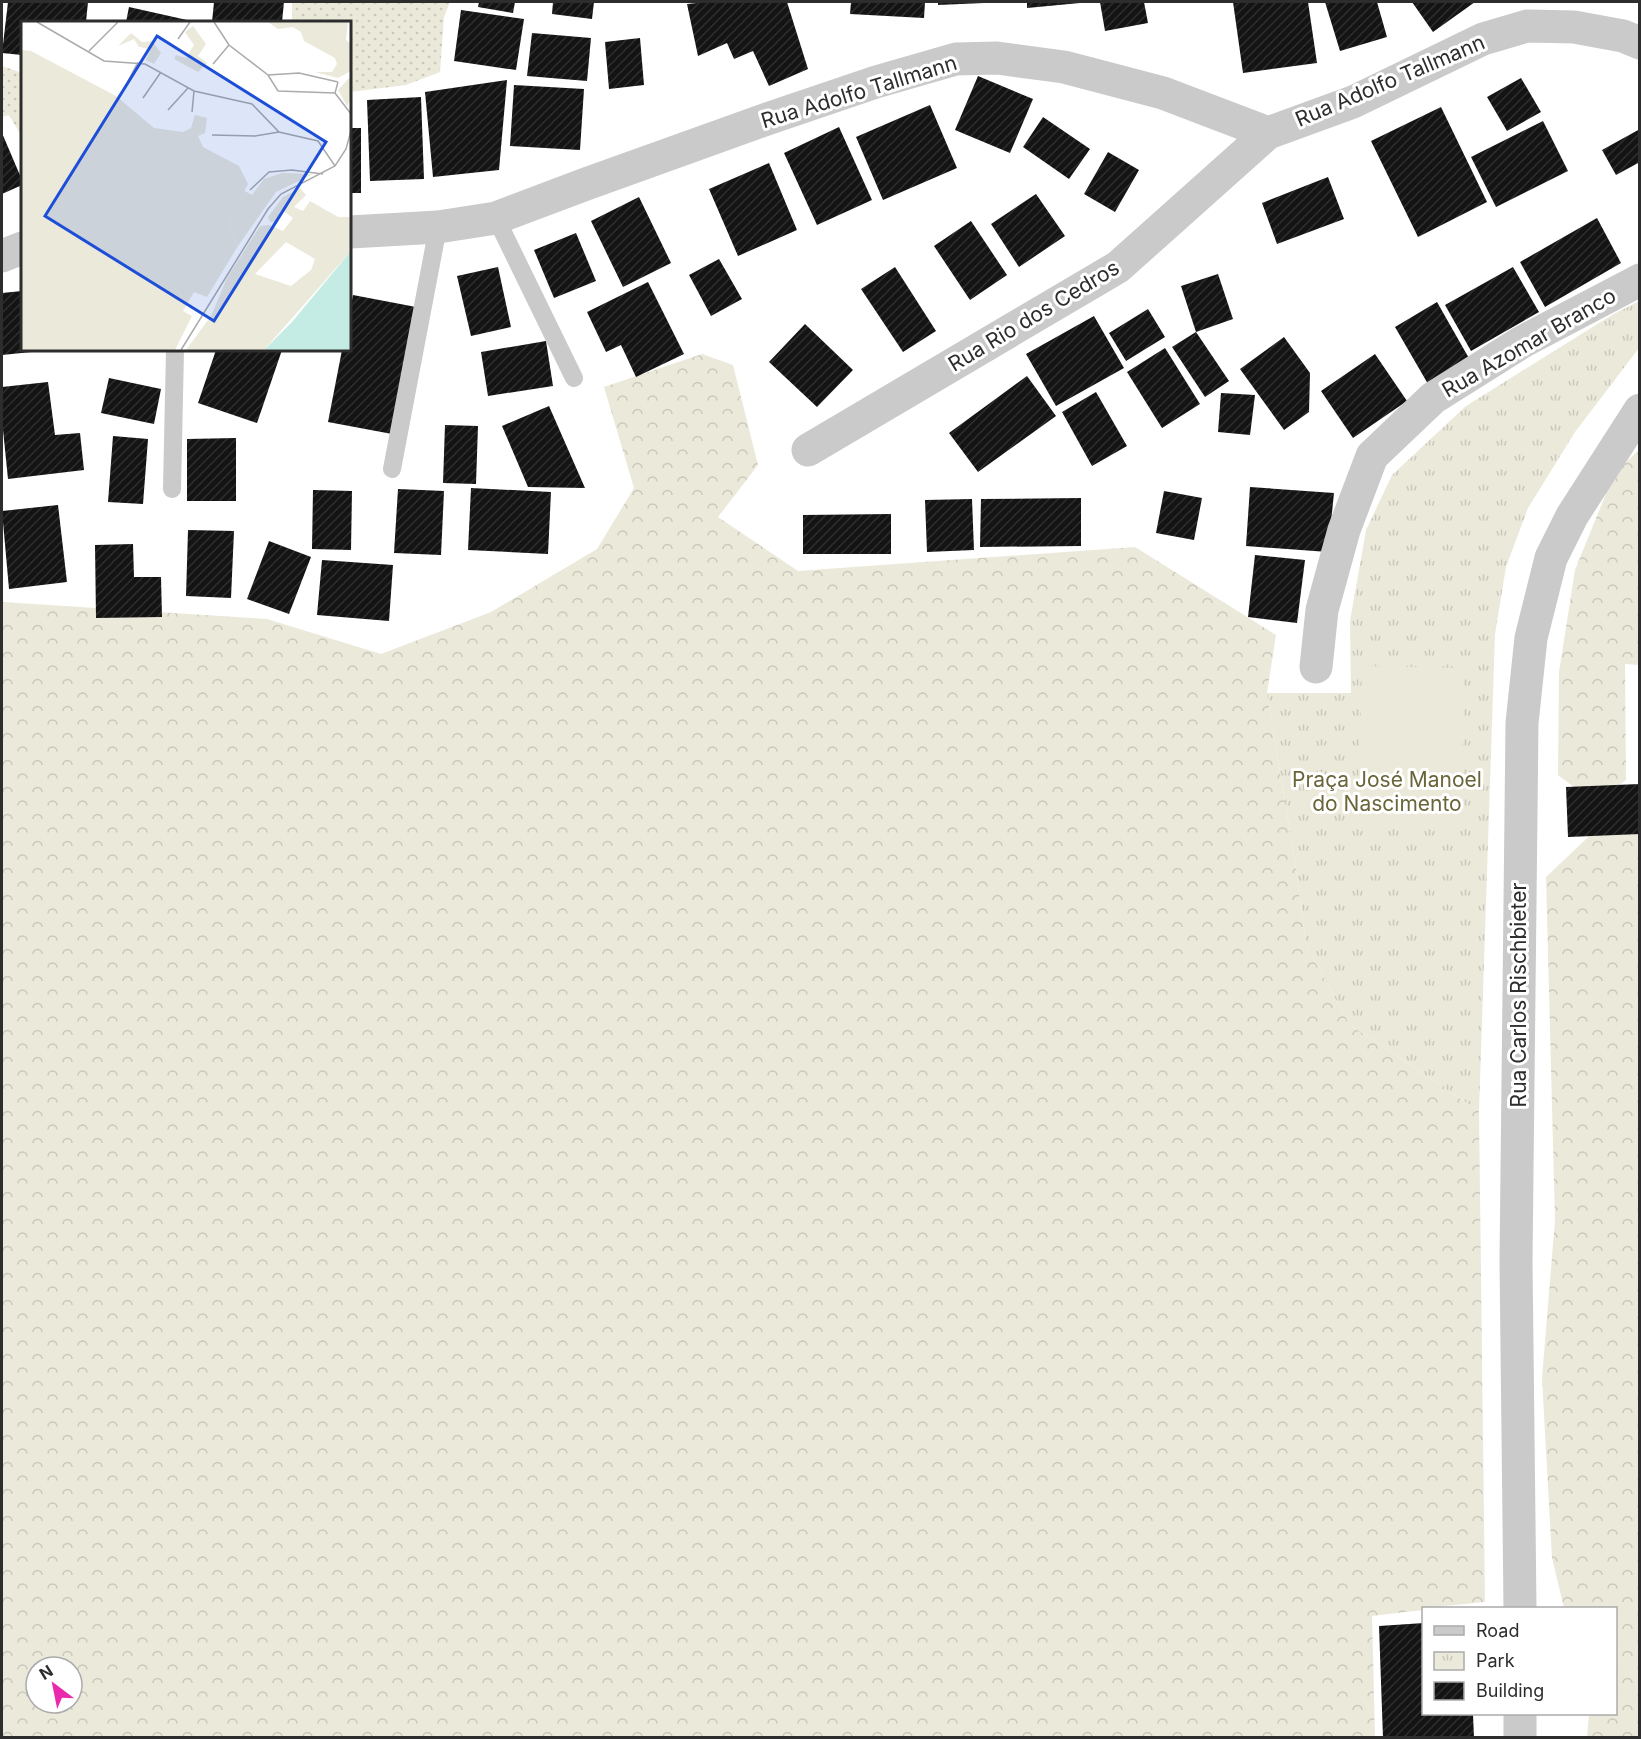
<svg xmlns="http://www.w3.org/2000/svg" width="1641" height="1739" viewBox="0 0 1641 1739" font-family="Inter,sans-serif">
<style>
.grass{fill:url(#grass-dots)}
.forest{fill:url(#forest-crowns);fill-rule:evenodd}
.park{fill:url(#park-tufts)}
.garden{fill:#ebe9da}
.building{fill:url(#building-hatch)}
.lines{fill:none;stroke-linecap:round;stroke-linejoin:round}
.service{stroke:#cacaca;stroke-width:18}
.minor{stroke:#cacaca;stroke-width:33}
.tertiary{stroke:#cacaca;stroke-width:33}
.labels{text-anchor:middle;stroke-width:6;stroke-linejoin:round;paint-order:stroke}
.street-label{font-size:21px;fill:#2d2d2d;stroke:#fff}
.park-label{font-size:21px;fill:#6a6639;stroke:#fff}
.inset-road{fill:none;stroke:#ababab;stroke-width:1.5}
.view{fill:#1d4ed8;fill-opacity:0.15;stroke:#1d4ed8;stroke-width:3}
.inset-edge{fill:none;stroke:#2d2d2d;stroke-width:3}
</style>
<defs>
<pattern id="grass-dots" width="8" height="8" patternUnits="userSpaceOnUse" patternTransform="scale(1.5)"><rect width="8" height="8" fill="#ebe9da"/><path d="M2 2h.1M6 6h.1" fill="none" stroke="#cac8bb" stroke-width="1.8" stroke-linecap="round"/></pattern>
<pattern id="forest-crowns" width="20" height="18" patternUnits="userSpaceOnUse" patternTransform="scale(1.5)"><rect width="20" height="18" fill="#ebe9da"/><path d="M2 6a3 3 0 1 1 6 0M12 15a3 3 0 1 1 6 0" fill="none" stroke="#cac8bb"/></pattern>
<pattern id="park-tufts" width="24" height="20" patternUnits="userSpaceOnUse" patternTransform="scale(1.5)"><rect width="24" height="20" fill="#ebe9da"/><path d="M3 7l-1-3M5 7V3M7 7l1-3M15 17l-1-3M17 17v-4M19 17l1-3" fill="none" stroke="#cac8bb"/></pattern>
<pattern id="building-hatch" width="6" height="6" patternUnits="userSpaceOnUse" patternTransform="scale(1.5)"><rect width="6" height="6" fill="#141414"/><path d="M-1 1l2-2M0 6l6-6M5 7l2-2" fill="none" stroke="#2e2e2e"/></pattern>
</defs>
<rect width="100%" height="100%" fill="#fff"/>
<path class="grass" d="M292,2H450L444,17L440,72L406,85L350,92V22H292Z
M2,66L22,73V137L9,115L2,117Z"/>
<path class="forest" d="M702,354L733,365L758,465L718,517L798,571L1135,547L1276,635L1267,693L1295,862L1306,945L1350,1025L1479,1111L1485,1602L1424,1608L1423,1610L1372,1616L1375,1737H2V602L267,619L381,654L491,612L597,549L634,488L604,387ZM36,1667H72V1703H36Z
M1639,450L1640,665L1625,664L1626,780L1595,803L1558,775L1559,672L1575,570L1614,474Z
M1639,821V1737H1587L1589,1714H1616V1608H1564L1552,1558L1542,1378L1555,1220L1546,877L1602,824Z"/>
<path class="park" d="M1639,301V348L1575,432L1528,508L1506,567L1495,634L1479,1111L1350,1025L1306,945L1295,862L1267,693H1351L1350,621L1366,530L1392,475L1466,406L1612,315Z"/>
<path class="garden" d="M1362,666L1464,668L1461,826L1358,824Z"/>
<path class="building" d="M8,2H88L86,22H22V55L2,53Z
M214,2H284L282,22H212Z
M479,2H515L513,13L478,7Z
M553,2H594L592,19L552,14Z
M707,2H787L808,69L769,86L753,51L734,59L727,43L698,56L687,4Z
M851,2H925L924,18L850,14Z
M938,2H984V3L938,5Z
M1027,2H1080V3L1027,8Z
M1100,2H1144L1148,23L1105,31Z
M1233,2H1308L1317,63L1243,73Z
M1325,2H1377L1387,37L1340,51Z
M1412,2H1475L1433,32Z
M129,7L196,22H126Z
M461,10L524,19L516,70L454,61Z
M532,33L591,38L587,81L527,76Z
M640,38L644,85L609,89L605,42Z
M978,76L1033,99L1010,153L955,130Z
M1521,78L1541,112L1507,131L1487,97Z
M507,80L499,170L433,177L425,92Z
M514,85L584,89L580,150L510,146Z
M421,97L424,179L370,181L367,100Z
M930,105L957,168L883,200L856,137Z
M1441,107L1487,202L1418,237L1371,141Z
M1043,117L1090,149L1069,179L1023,147Z
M1543,121L1568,171L1496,207L1471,157Z
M839,127L872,200L817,225L784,153Z
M350,128H361V193H350Z
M1640,129V162L1616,175L1602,150Z
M2,133L22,180V185L2,194Z
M1108,152L1139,170L1115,212L1084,194Z
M769,163L797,230L738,256L709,189Z
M1328,177L1344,219L1277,244L1262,203Z
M1036,194L1065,236L1019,267L991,224Z
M639,197L671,263L623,287L591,221Z
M1597,218L1621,263L1545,307L1520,262Z
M971,221L1007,275L970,300L934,246Z
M576,233L596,281L554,298L534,250Z
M719,259L742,299L711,316L689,275Z
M498,267L511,327L471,336L457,276Z
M895,267L936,331L903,352L861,289Z
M1513,267L1539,312L1471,351L1445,305Z
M1218,274L1233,319L1196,332L1181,286Z
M648,282L684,354L636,377L621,345L606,352L587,312Z
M22,291V350H41V351L2,355V293Z
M353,295L416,307L392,434L328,422L342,350H350V311Z
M1437,302L1470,360L1428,384L1395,327Z
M1148,309L1165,337L1126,361L1109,333Z
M1094,316L1124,368L1056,406L1026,354Z
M805,324L853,370L817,407L769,362Z
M1196,332L1229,381L1205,397L1172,347Z
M1284,337L1310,373L1309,412L1284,430L1240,369Z
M546,341L553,386L488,396L481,352Z
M1165,348L1200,404L1162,428L1127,372Z
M216,350H282L257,423L198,403Z
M1375,354L1407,401L1353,438L1321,391Z
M1027,376L1056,416L978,472L949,433Z
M109,378L161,389L154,424L101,413Z
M48,382L55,435L80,433L84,470L8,479L2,420V387Z
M1096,392L1127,446L1092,466L1062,412Z
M1221,393L1255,395L1250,435L1218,432Z
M549,406L585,488L528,487L502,426Z
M445,425L478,426L476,484L443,483Z
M113,436L148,439L143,504L108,502Z
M236,438V501H187V439Z
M1250,487L1334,493L1328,552L1246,546Z
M471,488L551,492L548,554L468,550Z
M398,489L444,491L441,555L394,553Z
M313,490L352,491L351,550L312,549Z
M1164,491L1202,498L1194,540L1156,533Z
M1081,498V546L980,547L981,499Z
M972,499L974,550L927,552L925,500Z
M58,505L67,582L9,589L2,511Z
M891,514V554H803V515Z
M188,530L234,531L231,598L186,596Z
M269,541L311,557L289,614L247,599Z
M133,544L134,577H161L162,617L96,618L95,545Z
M1255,555L1305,560L1297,623L1248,617Z
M322,560L393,565L389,621L317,615Z
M1640,784V834L1568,837L1566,787Z
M1424,1623V1714H1473L1474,1738H1383L1379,1626Z"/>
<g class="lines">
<path class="service" d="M496,218L574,378
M392,469L438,227
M172,489L175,350"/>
<path class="minor" d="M350,232L438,227L496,218L586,184L767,119L876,82L956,59L997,58L1064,67L1163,93L1268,133L1353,102L1483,39L1527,26L1574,27L1623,36L1640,43
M2,256L22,248
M808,450L1118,267L1268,133
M1316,667L1322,610L1344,530L1372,456L1433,398L1522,342L1640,280"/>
<path class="tertiary" d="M1520,1608L1516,1261L1522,723L1531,638L1551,558L1572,516L1640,410
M1520,1714V1738"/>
</g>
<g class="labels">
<g class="street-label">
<text transform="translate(1390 81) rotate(-23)" y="7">Rua Adolfo Tallmann</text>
<text transform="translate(859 92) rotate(-17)" y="7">Rua Adolfo Tallmann</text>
<text transform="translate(1034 316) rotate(-31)" y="7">Rua Rio dos Cedros</text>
<text transform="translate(1529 343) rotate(-30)" y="7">Rua Azomar Branco</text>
<text transform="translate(1519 995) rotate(-90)" y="7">Rua Carlos Rischbieter</text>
</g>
<g class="park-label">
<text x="1387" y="787">Praça José Manoel<tspan x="1387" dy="24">do Nascimento</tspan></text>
</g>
</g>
<g transform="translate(21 21)">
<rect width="330" height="330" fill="#fff"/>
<path d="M172,5L185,23L177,35L186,42L177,51L153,38L155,34L165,37L173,24L164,11ZM110,12L121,21L131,20L140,32L133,43L125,39L130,28L118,26L113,18L97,25Z" fill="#ebe9da"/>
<path d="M247,1H327L325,19L330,23V50L317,57L294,51H311L316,43L314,37L283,20L280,11L272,6L257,8ZM0,29L10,30L95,75L133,107L162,111L170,107L174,94L186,97L184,112L177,115L182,126L218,145L227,163L210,197L209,208L217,225L186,276L173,271L162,290L171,295L154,329H0ZM279,167L285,174L273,186L282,190L289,180L317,196H330V230L243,329H165L190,295L206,257L239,205L248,204L262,210L272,197L261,189L254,201H249L247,196L262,176ZM265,221L294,238L290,249L270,265L234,253Z" fill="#ebe9da" fill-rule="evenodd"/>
<path d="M330,55V77L326,85L317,69ZM261,152L292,153L255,171L217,225L209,208L210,197L222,169L231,174L243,158Z" fill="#ebe9da"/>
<path d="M225 183a9 9 0 1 1 18 0a9 9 0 1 1-18 0Z" fill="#ebe9da"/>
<path d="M330,230V329H243L271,301Z" fill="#c5ece4"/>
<path class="inset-road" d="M16,1L83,40L124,43L173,70L231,83L258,111L297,120L314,145M193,1L208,24L247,54L257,70L314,72M157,18L169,1M68,30L97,1M192,43L208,24M247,54L278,52L317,61M317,61L314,72L330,93M104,66L117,41M122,77L140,51M147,89L167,67M171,91L173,70M191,114L234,115L258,111M229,169L248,151L271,149L302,153M160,329L247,188L260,173L314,145L325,128L330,110"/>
<path class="view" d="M136,15L305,121L193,300L24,195Z"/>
<rect width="330" height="330" class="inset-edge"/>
</g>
<rect width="1641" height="1739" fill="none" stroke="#2d2d2d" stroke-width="6"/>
<rect x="1422" y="1607" width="195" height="108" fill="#ffffff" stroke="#ababab" stroke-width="1.5"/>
<rect x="1434" y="1626" width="30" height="9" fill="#cacaca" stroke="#ababab" stroke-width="1.5"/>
<text x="1476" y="1637" font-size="18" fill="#2d2d2d">Road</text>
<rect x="1434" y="1652" width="30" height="18" fill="url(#park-tufts)" stroke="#ababab" stroke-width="1.5"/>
<text x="1476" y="1667" font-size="18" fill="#2d2d2d">Park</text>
<rect x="1434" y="1682" width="30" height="18" fill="url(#building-hatch)" stroke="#ababab" stroke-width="1.5"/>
<text x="1476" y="1697" font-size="18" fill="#2d2d2d">Building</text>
<g transform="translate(54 1685) rotate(328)"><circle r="28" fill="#ffffff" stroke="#ababab" stroke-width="1.5"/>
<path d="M0-4.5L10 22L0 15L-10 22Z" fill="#ea29ac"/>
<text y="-9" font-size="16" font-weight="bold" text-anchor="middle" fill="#2d2d2d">N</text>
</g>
</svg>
